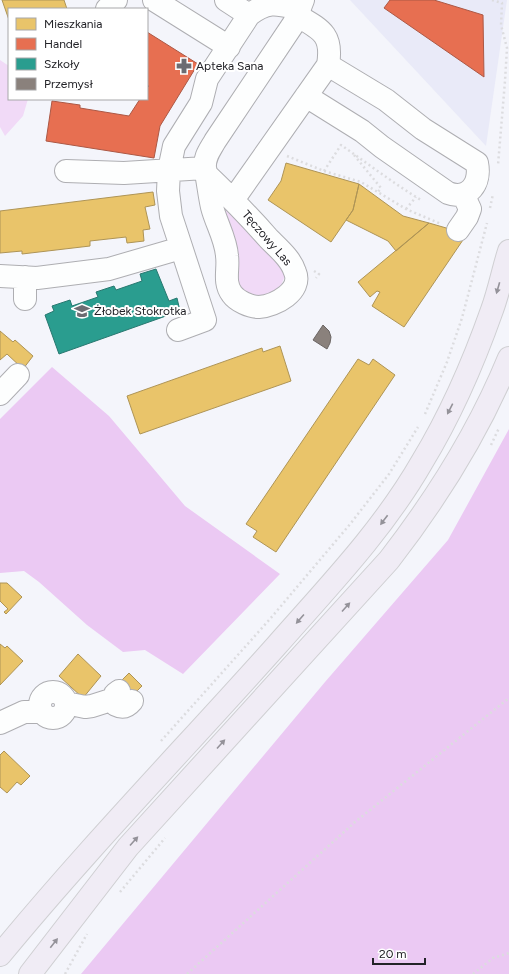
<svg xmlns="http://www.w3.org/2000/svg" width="509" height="974" viewBox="0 0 509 974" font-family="Figtree,sans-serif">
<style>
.built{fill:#e9eaf8}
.green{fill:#f1daf7}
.forest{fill:#ebc9f3}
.homes{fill:#e9c46a;stroke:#ae9456}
.shops{fill:#e76f51;stroke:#ac5845}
.schools{fill:#2a9d8f;stroke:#287870}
.industry{fill:#8a817c;stroke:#6b6563}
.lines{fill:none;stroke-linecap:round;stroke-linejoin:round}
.minor-casing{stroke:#aeaeb2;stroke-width:24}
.major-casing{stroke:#cfcfd2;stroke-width:24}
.path{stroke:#dcdcdf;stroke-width:2.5;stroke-dasharray:2 3;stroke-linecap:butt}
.minor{stroke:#fdfefe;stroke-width:22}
.major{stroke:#f0ecf5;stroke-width:22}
.oneway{fill:#949299}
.labels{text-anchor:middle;stroke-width:4;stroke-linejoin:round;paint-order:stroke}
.poi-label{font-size:12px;fill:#232328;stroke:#fff;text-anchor:start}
.street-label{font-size:12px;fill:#232328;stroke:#fff}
</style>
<rect width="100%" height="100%" fill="#f4f5fb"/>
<path class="built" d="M350,0H507L486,146Z"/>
<path class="green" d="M0,60L9,66V99H28L23,116L5,136L0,127Z
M229,209L280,259L284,272V278L279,290L260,300L238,289L224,211Z"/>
<path class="forest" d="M52,367L109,416L185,506L280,574L183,674L145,650L123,652L87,625L39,582L24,571L0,573V419Z
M509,429V974H81L325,682L448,540Z"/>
<path class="homes" d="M2,0H64L67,9H9V20Z
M286,163L359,184L353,210L331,242L268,200L281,181Z
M359,184L403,216L429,223L396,251L388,241L346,220L353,210Z
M153,192L155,205L145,207L150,229L143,230L144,241L127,243L126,237L90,241V246L22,254V251L0,253V211Z
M429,223L467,234L404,327L372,306L380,292L377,291L370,297L358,282Z
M0,331L13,342L15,340L33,356L23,369L7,354L0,360Z
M280,346L291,381L140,434L127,396L262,348L263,352Z
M358,359L369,365L373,359L395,375L276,552L253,537L257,531L246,524Z
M0,583H7L22,597L6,614L4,612L8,609L0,601Z
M0,644L5,648L7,646L23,661L0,685Z
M78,654L101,676L83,698L59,676Z
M129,673L142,686L129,699L116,686Z
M4,751L30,776L21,785L17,782L7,793L0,787V755Z"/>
<path class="shops" d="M390,0H434L483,15L484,77L384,8Z
M147,32L198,64L160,126L154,158L46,141L52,101L80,105V108L129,116L140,99H147V88L149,86L147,85Z"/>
<path class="schools" d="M156,269L169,301L177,298L180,311L59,354L45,315L54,311L52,306L70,300L72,306L98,297L96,292L114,286L116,290L142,281L140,274Z"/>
<path class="industry" d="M323,325L329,331L331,337L330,343L327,349L313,340Z"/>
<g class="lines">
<defs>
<path id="minor" d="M154,0L229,47
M226,0L249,15
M107,9L116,0
M306,96L362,131L382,147L448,193C469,201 481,183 477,163L423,129L386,100L328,65
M66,171L124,173L205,168
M206,174C228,195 249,216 269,239C279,249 291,259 295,272C303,291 275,306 259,307C250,307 237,301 232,294C223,282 229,269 227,256C226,239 216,223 212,207C209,194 208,181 205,168C204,157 210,150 215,141L294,23L303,0
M233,200L328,65C333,35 322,30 298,16
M458,230L467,217L470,209L463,194
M0,276L37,278L109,269L181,248
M25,299V277
M178,330L205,320L171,216L168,191L169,170L174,146L201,103L207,79L249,15C269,0 277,4 300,9
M0,394L18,375
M119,691L115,694L114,699L116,705C122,708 127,707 132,701
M40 705a13 13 0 1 1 26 0a13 13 0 1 1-26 0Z
M66,703L85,707L92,706L114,699
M0,723L24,712H41"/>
<path id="major" d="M0,955C88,848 185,748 277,645C328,587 383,530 422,462C450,416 474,361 492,310C499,291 503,270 509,251
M30,974L128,847L389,560C437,498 479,431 509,358"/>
</defs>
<use href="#minor" class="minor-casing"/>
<use href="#major" class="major-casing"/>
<path class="path" d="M492,0L502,3L501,25L507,48L505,81L498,165
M354,155L381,188L378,192
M287,156L324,171L361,182L406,209L441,224
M324,171L341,145C367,163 393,183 421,200
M490,208L493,194
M406,209L416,197
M314,271L319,274L316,278
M425,414L447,362L462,318L487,223
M491,445L499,428
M161,741L270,619L351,523L389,474L418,427
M120,892L165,838
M65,974L87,934
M187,974L355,822L509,698
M473,974L493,958L509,953"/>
<use href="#minor" class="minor"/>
<use href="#major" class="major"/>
</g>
<defs><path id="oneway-solid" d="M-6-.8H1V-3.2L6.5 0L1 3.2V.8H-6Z"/></defs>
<g class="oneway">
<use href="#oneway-solid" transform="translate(498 288) rotate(106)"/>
<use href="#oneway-solid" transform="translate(450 409) rotate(117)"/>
<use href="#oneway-solid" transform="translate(384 520) rotate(127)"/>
<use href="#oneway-solid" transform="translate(346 607) rotate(-48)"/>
<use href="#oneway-solid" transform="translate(300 619) rotate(131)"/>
<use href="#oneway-solid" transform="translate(221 744) rotate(-48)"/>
<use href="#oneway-solid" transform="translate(134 841) rotate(-48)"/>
<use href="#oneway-solid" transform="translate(54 943) rotate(-52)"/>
</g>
<defs>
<symbol id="pharmacy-bare" viewBox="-9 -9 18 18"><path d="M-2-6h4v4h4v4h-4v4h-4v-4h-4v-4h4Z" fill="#6c6c72" stroke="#fff" stroke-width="2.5" paint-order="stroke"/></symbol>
<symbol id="school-bare" viewBox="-9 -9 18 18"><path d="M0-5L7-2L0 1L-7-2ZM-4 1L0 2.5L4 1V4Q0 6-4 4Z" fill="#6c6c72" stroke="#fff" stroke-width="2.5" paint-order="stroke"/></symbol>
</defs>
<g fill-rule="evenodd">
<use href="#pharmacy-bare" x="173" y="55" width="22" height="22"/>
<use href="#school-bare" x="71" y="300" width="22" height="22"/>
</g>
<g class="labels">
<g class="poi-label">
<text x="196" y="70">Apteka Sana</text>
<text x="94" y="315">Żłobek Stokrotka</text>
</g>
<g class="street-label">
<text transform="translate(267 238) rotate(49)" y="4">Tęczowy Las</text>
</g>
</g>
<rect x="8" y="8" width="140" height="92" fill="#ffffff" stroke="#a7a7a9"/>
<rect x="16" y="18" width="20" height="12" fill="#e9c46a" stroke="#a7a7a9"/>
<text x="44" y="28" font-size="12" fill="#232328">Mieszkania</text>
<rect x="16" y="38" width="20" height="12" fill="#e76f51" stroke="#a7a7a9"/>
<text x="44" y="48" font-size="12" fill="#232328">Handel</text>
<rect x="16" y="58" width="20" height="12" fill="#2a9d8f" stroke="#a7a7a9"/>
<text x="44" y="68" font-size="12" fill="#232328">Szkoły</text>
<rect x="16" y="78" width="20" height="12" fill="#8a817c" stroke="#a7a7a9"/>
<text x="44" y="88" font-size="12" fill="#232328">Przemysł</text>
<path d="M373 958v6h52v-6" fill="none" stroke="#232328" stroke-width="2"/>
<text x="379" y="958" font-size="12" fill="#232328" stroke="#ffffff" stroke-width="3" paint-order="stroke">20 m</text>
</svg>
